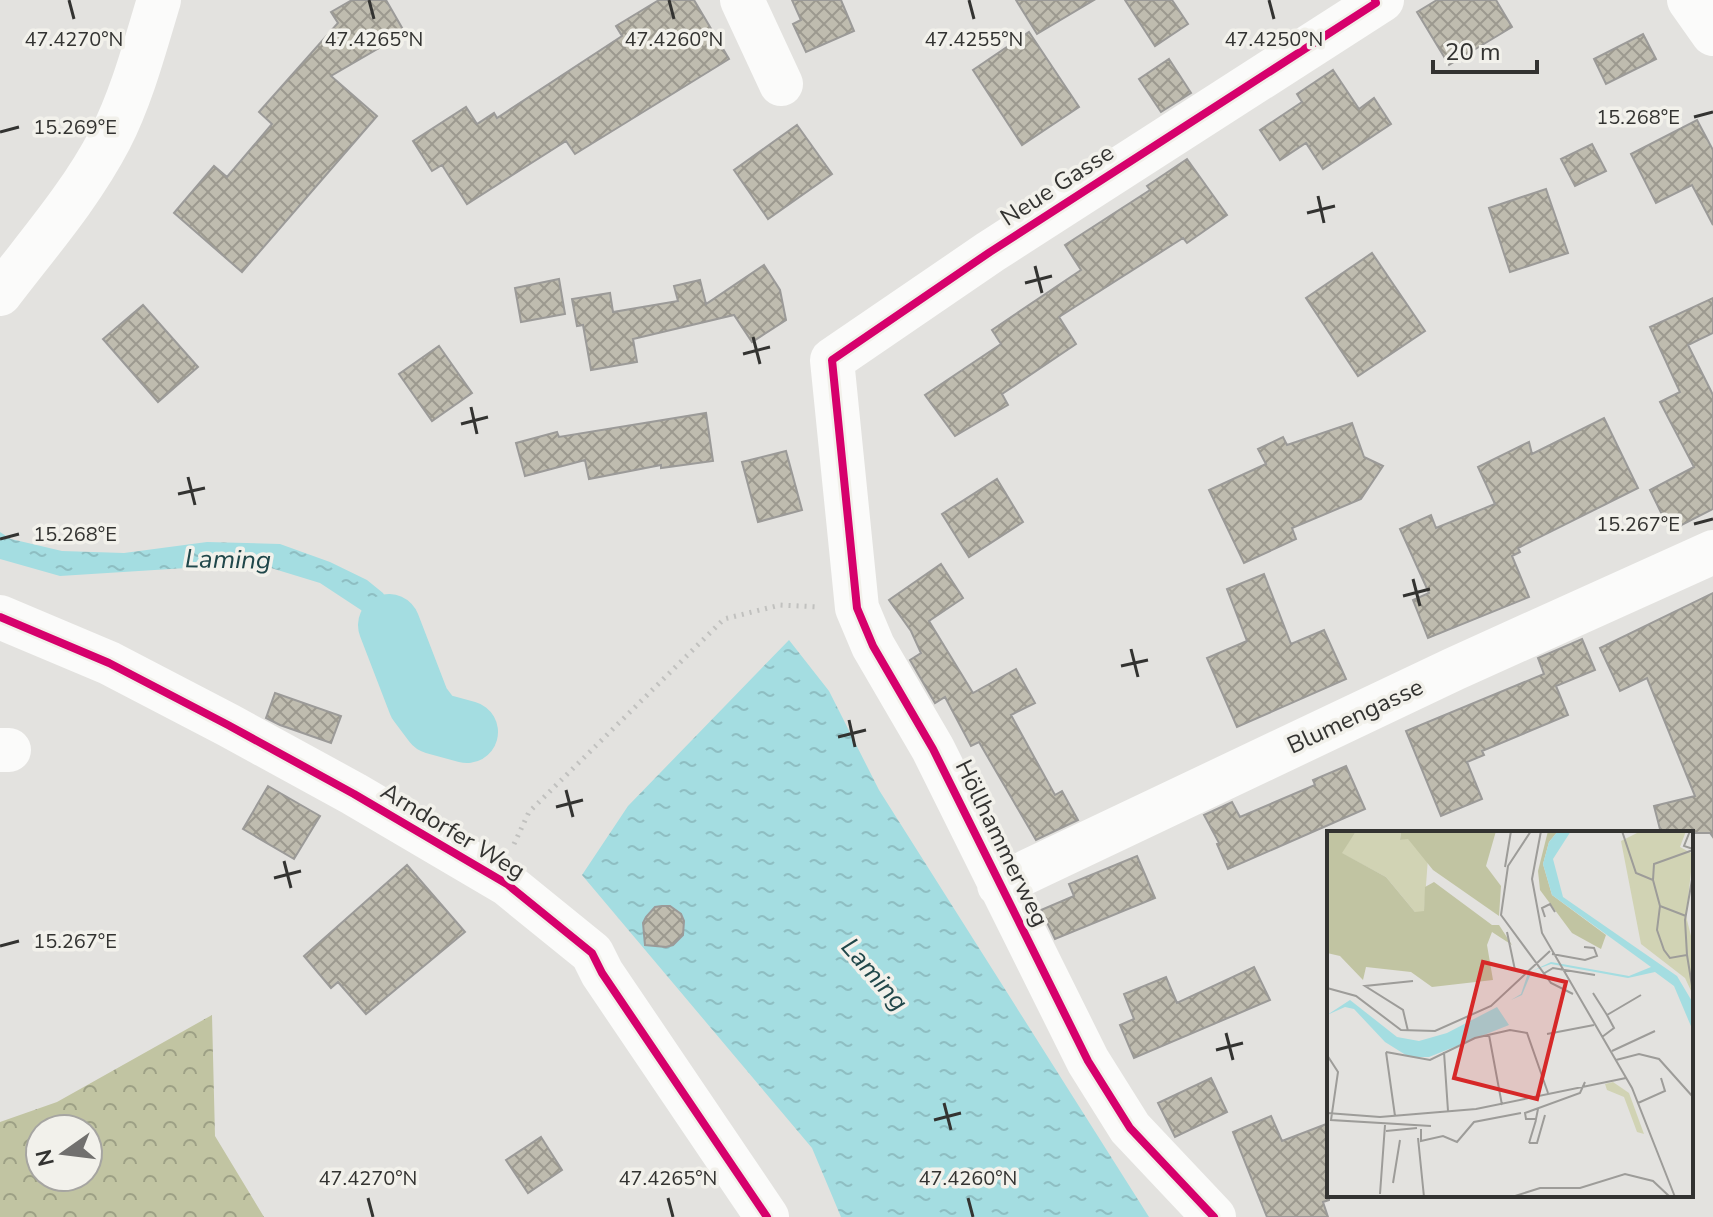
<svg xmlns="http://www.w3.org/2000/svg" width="1713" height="1217" viewBox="0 0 1713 1217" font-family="'Nunito Sans',sans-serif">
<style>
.forest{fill:url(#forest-crowns);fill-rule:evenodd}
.water{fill:url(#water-ripples)}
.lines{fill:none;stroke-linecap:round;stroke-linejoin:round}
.river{stroke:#a4dde1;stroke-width:62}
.building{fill:url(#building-cross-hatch);stroke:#9b9a98;stroke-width:2}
.path{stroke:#c1c1bf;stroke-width:5;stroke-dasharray:2 6;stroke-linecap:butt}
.minor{stroke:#fbfbfa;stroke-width:44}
.major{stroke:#fbfbfa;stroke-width:44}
.cycleway-casing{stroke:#f2f1eb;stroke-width:13}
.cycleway{stroke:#d6006c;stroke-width:8}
.ticks{fill:none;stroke:#333331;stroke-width:3}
.labels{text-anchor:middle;stroke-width:7;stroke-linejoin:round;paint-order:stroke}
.street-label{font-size:24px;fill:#333331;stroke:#f2f1eb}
.water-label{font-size:26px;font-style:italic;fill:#20474a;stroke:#f2f1eb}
.inset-road{fill:none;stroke:#9d9c99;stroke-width:2}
.view{fill:#d62828;fill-opacity:0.15;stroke:#d62828;stroke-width:4}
.inset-edge{fill:none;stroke:#333331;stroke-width:4}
.ticks-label{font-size:20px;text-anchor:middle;fill:#333331;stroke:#f2f1eb;stroke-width:7;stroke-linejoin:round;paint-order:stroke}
</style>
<defs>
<pattern id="forest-crowns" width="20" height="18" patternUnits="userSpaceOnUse" patternTransform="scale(2)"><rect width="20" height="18" fill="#c1c4a2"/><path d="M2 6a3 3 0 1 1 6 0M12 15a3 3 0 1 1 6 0" fill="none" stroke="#9da085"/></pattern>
<pattern id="water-ripples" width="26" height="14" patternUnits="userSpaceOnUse" patternTransform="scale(2)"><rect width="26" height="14" fill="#a4dde1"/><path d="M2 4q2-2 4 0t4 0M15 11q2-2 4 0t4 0" fill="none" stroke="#8ebec2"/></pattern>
<pattern id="building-cross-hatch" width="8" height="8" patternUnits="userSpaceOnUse" patternTransform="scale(2)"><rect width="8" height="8" fill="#bfbcaf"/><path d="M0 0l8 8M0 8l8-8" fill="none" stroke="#9c998f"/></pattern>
</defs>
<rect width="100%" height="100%" fill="#e3e2df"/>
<path class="forest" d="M212,1015L215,1136L264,1217H0V1122L57,1102ZM40,1129H88V1177H40Z"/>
<path class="water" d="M0,532L11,539L62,551L124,553L207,542L280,544L330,562L367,580L383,593L409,637L430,701L405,709L382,637L361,610L320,583L271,568L202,567L60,576L0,559Z
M789,640L829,691L879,790L1149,1217H841L812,1148L582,875L628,806Z"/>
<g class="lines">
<path class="river" d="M389,625L419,703L434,723L467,732"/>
</g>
<path class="building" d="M352,0H386L405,33L331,76L377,116L242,272L174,213L214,166L227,177L272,124L259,112L338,23L331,12Z
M659,0H694L729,59L575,154L566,141L467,204L442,165L432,171L413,141L466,107L477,124L494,113L497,118L622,36L616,26Z
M792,0H841L854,31L806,52L793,24L801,20Z
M1016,0H1094L1037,34Z
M1125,0H1172L1188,24L1155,46Z
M1437,0H1496L1512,27L1449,65L1417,12Z
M1029,32L1079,107L1022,145L973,70Z
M1643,34L1656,59L1606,84L1594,59Z
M1169,59L1191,93L1161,112L1139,79Z
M1333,70L1359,109L1374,98L1391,124L1323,169L1306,143L1280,160L1260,130L1302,102L1297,94Z
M1697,120L1713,150V225L1692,185L1656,203L1631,154Z
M797,125L832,174L768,219L734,170Z
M1592,144L1606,171L1575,186L1561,159Z
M1187,159L1227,215L1187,243L1183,238L1059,317L1076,344L1002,394L1008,405L955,436L925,395L1001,344L992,330L1081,270L1065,245L1150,190L1147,186Z
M1546,189L1568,253L1510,272L1489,208Z
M1372,253L1425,331L1358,376L1306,298Z
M764,265L780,290L786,320L752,342L734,315L633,339L637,362L591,370L583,325L577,326L572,299L610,293L613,312L678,301L674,286L700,280L706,304Z
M559,279L565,314L521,322L515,288Z
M1713,298V333L1688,345L1713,395V509L1670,531L1650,490L1694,467L1660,402L1680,392L1650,327Z
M143,305L198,367L158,402L103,339Z
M439,346L472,393L432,421L399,374Z
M706,413L713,461L661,468V465L589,479L585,460L525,476L516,443L557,432L559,437Z
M1604,418L1638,488L1518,548L1520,552L1512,556L1529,597L1428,638L1413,600L1429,593L1400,529L1431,515L1436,528L1495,504L1478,467L1529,442L1532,454Z
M1352,423L1364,457L1383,466L1361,499L1292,528L1296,539L1244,563L1209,490L1266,464L1258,449L1283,437L1287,445Z
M786,451L802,510L758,522L742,462Z
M997,479L1023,522L969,557L942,514Z
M941,564L963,598L929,621L973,693L1016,669L1035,703L1011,715L1055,795L1062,791L1078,820L1036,840L979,742L971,746L945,697L935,703L910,660L921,653L911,631L889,600Z
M1264,574L1291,644L1324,630L1346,679L1237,727L1207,658L1247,641L1227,589Z
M1713,593V837L1710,833H1661L1654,806L1695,796L1647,678L1620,691L1600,648Z
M1582,639L1595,670L1556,686L1568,715L1482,751L1484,755L1467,762L1482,799L1441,816L1406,731L1544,674L1538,658Z
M275,693L341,716L331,743L280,725L266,718Z
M1346,766L1365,809L1228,869L1217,844L1219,843L1204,815L1232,802L1240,817L1315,785L1313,780Z
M268,786L320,816L294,859L243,829Z
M1137,856L1155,898L1055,939L1041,910L1074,896L1069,884Z
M407,865L465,932L366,1014L338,982L331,988L304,956Z
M662,906H670L681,914L684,921L683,935L673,945L666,947L645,945L643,923L646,917L655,907Z
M1254,967L1270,1000L1134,1058L1120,1025L1134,1019L1124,994L1166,977L1177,1003Z
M1211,1078L1227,1112L1175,1137L1158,1103Z
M1271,1116L1282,1141L1329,1123V1200L1323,1202L1328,1217H1267L1233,1132Z
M541,1137L562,1170L528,1193L506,1160Z"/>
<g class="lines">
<path class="path" d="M514,844L529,812L724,619L780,605L819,607"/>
<path class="minor" d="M742,0L781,84
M0,294C38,244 81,195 110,139C132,96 145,46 159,0
M0,617L109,663L228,725L354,794L507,884L592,953L602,973L767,1217
M0,750H9
M999,885L1454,669L1713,552
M1214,1217L1130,1128L1088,1061L933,749L873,646L857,608L832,360L990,252L1382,0"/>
<path class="major" d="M1689,0L1713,34"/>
<defs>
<path id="cycleway" d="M0,617L109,663L228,725L354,794L507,884L592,953L602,973L767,1217
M1214,1217L1130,1128L1088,1061L933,749L873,646L857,608L832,360L990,252L1376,3L1375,0"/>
</defs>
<use href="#cycleway" class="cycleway-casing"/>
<use href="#cycleway" class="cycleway"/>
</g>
<path class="ticks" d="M69,0L74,19M369,0L374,19M669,0L674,19M969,0L974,19M1269,0L1274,19M1694,117L1713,112M0,132L19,127M1318,196L1324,223M1307,213L1335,206M1035,266L1042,293M1025,283L1052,276M753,337L760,364M743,354L770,347M471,407L477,434M461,424L488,417M188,477L195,505M178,494L205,488M1694,524L1713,519M0,539L19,534M1413,579L1420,606M1403,596L1430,589M1131,649L1138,677M1121,666L1148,660M849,720L855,747M838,737L866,730M566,790L573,817M556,807L583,800M284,861L291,888M274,878L301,871M0,946L19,941M1226,1033L1233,1060M1216,1050L1243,1043M944,1103L951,1130M934,1120L961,1113M368,1198L373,1217M668,1198L673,1217M968,1198L973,1217"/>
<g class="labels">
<g class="street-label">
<text transform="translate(1057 185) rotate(-33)" y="8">Neue Gasse</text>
<text transform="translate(1355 716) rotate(-25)" y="8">Blumengasse</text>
<text transform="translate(453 831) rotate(31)" y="8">Arndorfer Weg</text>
<text transform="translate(1002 843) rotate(64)" y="8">Höllhammerweg</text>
</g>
<g class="water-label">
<text transform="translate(228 559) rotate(1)" y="9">Laming</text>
<text transform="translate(875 974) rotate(49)" y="9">Laming</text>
</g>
</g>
<g transform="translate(1327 831)">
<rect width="366" height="366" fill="#e3e2df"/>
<path d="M24,0H74L73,9L81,7L101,27L97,81H88L59,46L14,22L28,2ZM286,251L302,262L317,303L310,301L297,266L280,259L278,253Z" fill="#d1d3b4"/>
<path d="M0,0L28,2L15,22L59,46L88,81L97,80L98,56L107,51L165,94H172L185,114L165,101L160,114L166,149L105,156L84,141L39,136L36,149L13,125L0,122ZM74,0H169L159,35L174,55L172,85L106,39L81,8L73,9ZM221,0H231L222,11L216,33L225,64L279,104L274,118L245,102L213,59L211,40Z" fill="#c1c4a2"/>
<path d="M314,0H359L353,16L366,23L359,85L366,113V164L358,147L314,113L294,10Z" fill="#d1d3b4"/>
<path d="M231,0H244L226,28L236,66L350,145L366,172V200L347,155L328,141L301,147L224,133L205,140L195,164L184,169L194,163L201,142L224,131L302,145L324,136L225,64L216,33L222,11ZM23,169L70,206L92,210L120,202L170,176L182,194L102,226H82L58,211L27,178L18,176L0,184Z" fill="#a4dde1"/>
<path class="inset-road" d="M204,0L181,35L174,84L224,152L246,163M214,0L205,48L215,102L305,257L348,366M295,0L309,42L326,49L333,75L359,85M363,0L357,15L366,18M178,36L184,0M326,49L327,33L366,19M333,75L330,99L337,119L343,127L360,124L358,89L366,43M218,86L215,77L223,73L228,81M180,101L188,139M225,123L258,129L270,125L267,117L257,116M360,124L366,161M216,143L226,137L268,144M0,157L29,165L74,199L108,200L164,175L223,120M266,162L280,184M81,200L76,179L38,155L86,150M220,203L267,194M162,204L175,274M275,206L287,197L280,184L314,164M285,220L328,200M59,221L103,229L148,207L183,199L200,202L221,262M59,221L68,285M117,221L121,280M0,224L11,241L4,289L104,295M289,229L312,223L332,228L366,266M311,272L338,260L334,247M211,278L209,288H199L198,282L253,262L258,251M0,282L53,286L149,278L299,247M94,298V310L116,305L130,311L147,291L194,282M59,300L90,297M91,307L97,366M202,312H210L218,284M202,312L209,289M66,352L73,309M53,363L58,294M185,366L213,357H253L298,343L326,350L343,366"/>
<path class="view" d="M156,131L239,151L210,268L127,247Z"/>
<rect width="366" height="366" class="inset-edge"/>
</g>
<g class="ticks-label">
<text x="74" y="46">47.4270°N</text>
<text x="374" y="46">47.4265°N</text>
<text x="674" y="46">47.4260°N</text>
<text x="974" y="46">47.4255°N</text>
<text x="1274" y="46">47.4250°N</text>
<text x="1638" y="124">15.268°E</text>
<text x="75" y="134">15.269°E</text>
<text x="1638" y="531">15.267°E</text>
<text x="75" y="541">15.268°E</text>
<text x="75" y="948">15.267°E</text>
<text x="368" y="1185">47.4270°N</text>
<text x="668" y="1185">47.4265°N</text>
<text x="968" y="1185">47.4260°N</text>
</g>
<g transform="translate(64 1153) rotate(256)"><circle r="38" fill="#f2f1eb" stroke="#a6a5a1" stroke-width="2"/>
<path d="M0-6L14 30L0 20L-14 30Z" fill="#71706e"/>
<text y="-12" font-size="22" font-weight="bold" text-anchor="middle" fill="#333331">N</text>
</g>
<path d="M1433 60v12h104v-12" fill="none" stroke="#333331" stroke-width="4"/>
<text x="1445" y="60" font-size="24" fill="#333331" stroke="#f2f1eb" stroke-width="6" paint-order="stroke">20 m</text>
</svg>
